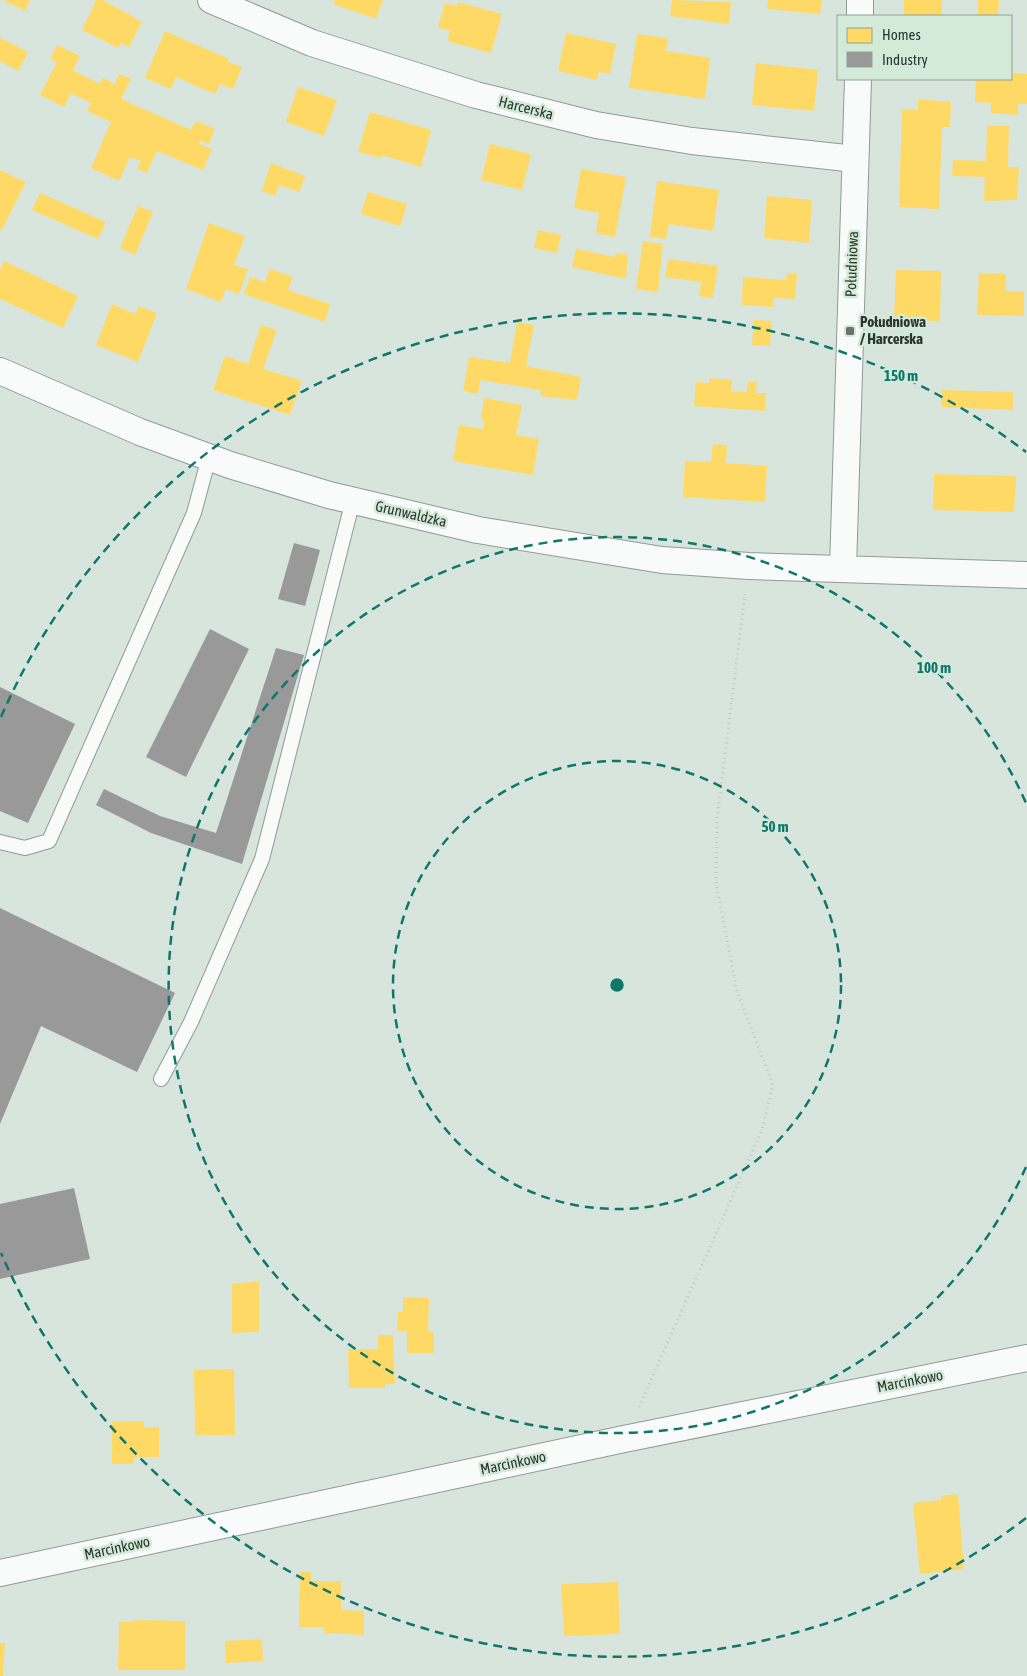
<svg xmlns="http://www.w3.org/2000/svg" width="1027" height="1676" viewBox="0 0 1027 1676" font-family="'Asap Condensed',sans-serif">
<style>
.homes{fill:#ffd966}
.industry{fill:#999}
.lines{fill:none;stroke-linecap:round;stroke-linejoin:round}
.lane-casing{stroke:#909b94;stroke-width:16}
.street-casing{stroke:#909b94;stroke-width:28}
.path{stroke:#c0c6c2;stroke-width:3;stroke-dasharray:1 4;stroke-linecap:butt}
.lane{stroke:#f9fbfa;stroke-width:14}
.street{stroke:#f9fbfa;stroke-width:26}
.ring{fill:none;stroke:#0f766e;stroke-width:2.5;stroke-dasharray:9 6}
.poi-dot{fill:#69736c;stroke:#d3ead9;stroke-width:2}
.labels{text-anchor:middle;stroke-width:5;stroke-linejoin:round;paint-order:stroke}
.street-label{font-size:15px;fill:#2d3630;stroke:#d3ead9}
.poi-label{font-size:15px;font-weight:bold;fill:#2d3630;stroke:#d3ead9;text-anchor:start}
.centre{fill:#0f766e;stroke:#d3ead9;stroke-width:2.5}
.ring-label{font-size:15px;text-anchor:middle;font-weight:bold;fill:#0f766e;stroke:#d3ead9;stroke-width:5;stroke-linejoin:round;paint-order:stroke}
</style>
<rect width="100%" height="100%" fill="#d8e5dc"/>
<path class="homes" d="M3,0H30L25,11Z
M96,0H103L142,22L129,47L121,43L118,48L82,30Z
M335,0H383L376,19L333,4Z
M672,0L731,2L729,24L670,16Z
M768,0H822L820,14L767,9Z
M904,0H942V16H904Z
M978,0H999L998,16H978Z
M458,2L502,14L491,53L447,41L450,31L438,27L445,3L457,6Z
M165,31L229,59L228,62L242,67L233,89L220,84L215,94L176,77L171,89L145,78Z
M566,33L616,44L610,74L599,72L597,80L558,71Z
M637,34L668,38L666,51L710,58L705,99L629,88Z
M0,38L28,52L18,71L0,61Z
M57,45L80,56L73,70L100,84L103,78L115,84L119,74L131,79L121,99L191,130L196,121L215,129L209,144L200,141L199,144L212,149L203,170L157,151L147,173L137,169L141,161L130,157L119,181L91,168L111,122L87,111L91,103L71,93L64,107L40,95L57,62L50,59Z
M756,63L818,70L814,111L752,105Z
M1011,73L1027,74V104H1018V115L991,113V103L975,102L976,79H1011Z
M298,87L337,100L324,136L286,122Z
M918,99L951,102L950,127H942L939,209L899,207L902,109L918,110Z
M370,112L431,130L421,167L382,155L381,158L358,152Z
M987,126H1009L1008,167H1019L1017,200L984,201L985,177L952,176L953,160L986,161Z
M490,144L531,154L522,190L481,180Z
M271,163L305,176L299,192L279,185L275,196L262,191Z
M581,169L626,177L615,237L596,233L599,213L574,208Z
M0,170L26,182L2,230L0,229Z
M657,181L719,190L713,231L669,224L666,239L650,237Z
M368,192L407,204L400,226L361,214Z
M40,193L106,222L98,239L32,210Z
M767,196L812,200L809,243L764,238Z
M138,206L153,212L135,255L120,248Z
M209,223L245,236L234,265L248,269L239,294L226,289L221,302L186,289Z
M538,230L561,235L557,253L534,248Z
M643,241L663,244L658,292L636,289Z
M576,249L615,257L616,253L628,255L626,279L572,267Z
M668,259L718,266L713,298L699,296L701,282L665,277Z
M4,261L78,296L63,328L0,299V270Z
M270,269L293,277L288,290L330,304L325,322L244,294L250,277L265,282Z
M896,270L941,271L940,321L894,320Z
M787,273L797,274L795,299L774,298L773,307L742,305L743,277L786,280Z
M979,273L1006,274V291H1024V316L977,315Z
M112,304L135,314L139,306L157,313L138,362L96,345Z
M754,320L772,321L770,346L752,345Z
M517,322L534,325L526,366L581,377L577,400L540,396L541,390L480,380L478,394L463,391L469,357L510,363Z
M261,325L277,330L263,369L302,381L290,415L213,390L225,356L248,364Z
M709,378L732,380L731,391L747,392L748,382H757L756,393H766L765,411L694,406L696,382L709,383Z
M942,390L1013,392V410L941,407Z
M484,398L522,405L516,435L539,439L533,475L453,461L459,425L483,429L484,420L481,419Z
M713,444L727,445L726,463L767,466L765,502L683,497L685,461L711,462Z
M934,474L1016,476L1014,512L933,510Z
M259,1281V1332L232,1333V1284Z
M403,1297L429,1298L428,1332H434V1353H407V1331H397L398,1312H403Z
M378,1335H393L395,1384H385V1388H349L348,1349H378Z
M234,1369L235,1435H195L194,1370Z
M112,1421H144V1427H159V1457H134V1464H112Z
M958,1494L964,1569L920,1574L913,1503L941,1500V1496Z
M300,1572H311V1581H341V1610L364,1611V1635L324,1633V1627H299Z
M618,1582L620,1634L564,1636L561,1584Z
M135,1620L185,1621V1670H118L119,1622H134Z
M262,1639L263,1661L226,1663L225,1641Z
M0,1643H5L3,1676H0Z"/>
<path class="industry" d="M294,543L320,550L305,606L278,599Z
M210,629L249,649L186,777L146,757Z
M276,648L304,655L242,864L151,833L96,805L104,789L160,816L216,833Z
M0,687L75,724L28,823L0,811Z
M0,908L175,993L137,1072L41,1026L0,1124Z
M74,1188L90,1259L0,1279V1204Z"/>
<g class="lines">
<defs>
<path id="lane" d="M0,842L25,848L49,841L194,513L209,457
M161,1079L191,1022L262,859L353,500"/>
<path id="street" d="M211,0L312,43L476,95L596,125L692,141L855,159
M860,16V0
M0,371L140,432L230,465L329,495L478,530L662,560L749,566L1027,575
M843,569L858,79
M0,1573L624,1439L1027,1358"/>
</defs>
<use href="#lane" class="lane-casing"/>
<use href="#street" class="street-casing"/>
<path class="path" d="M639,1407L762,1130L773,1085L737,991L716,883L717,819L745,594"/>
<use href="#lane" class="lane"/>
<use href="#street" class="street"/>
</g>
<g class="ring">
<circle cx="617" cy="985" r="224"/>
<path d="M1026 1167A448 448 0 1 1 1026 803"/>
<path d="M1026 1518A672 672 0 0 1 1 1253M1 717A672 672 0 0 1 1026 452"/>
</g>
<rect class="poi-dot" x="845" y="326" width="10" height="10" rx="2.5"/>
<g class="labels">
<g class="street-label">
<text transform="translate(526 108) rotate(14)" y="5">Harcerska</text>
<text transform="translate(852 264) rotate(-88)" y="5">Południowa</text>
<text transform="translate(411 514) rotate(13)" y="5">Grunwaldzka</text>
<text transform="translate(910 1381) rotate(-11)" y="5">Marcinkowo</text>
<text transform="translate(513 1463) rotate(-12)" y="5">Marcinkowo</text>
<text transform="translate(117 1548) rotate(-12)" y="5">Marcinkowo</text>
</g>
<g class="poi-label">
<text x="860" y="327">Południowa<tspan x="860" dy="17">/ Harcerska</tspan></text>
</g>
</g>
<circle cx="617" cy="985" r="8" class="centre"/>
<g class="ring-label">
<text x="901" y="381">150 m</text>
<text x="934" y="673">100 m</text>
<text x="775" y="832">50 m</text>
</g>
<rect x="837" y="15" width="175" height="65" fill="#d3ead9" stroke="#91a295"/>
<rect x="847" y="28" width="25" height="15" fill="#ffd966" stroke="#91a295"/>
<text x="882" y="40" font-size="15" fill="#2d3630">Homes</text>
<rect x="847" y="52" width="25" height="15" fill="#999999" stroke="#91a295"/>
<text x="882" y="65" font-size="15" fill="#2d3630">Industry</text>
</svg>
